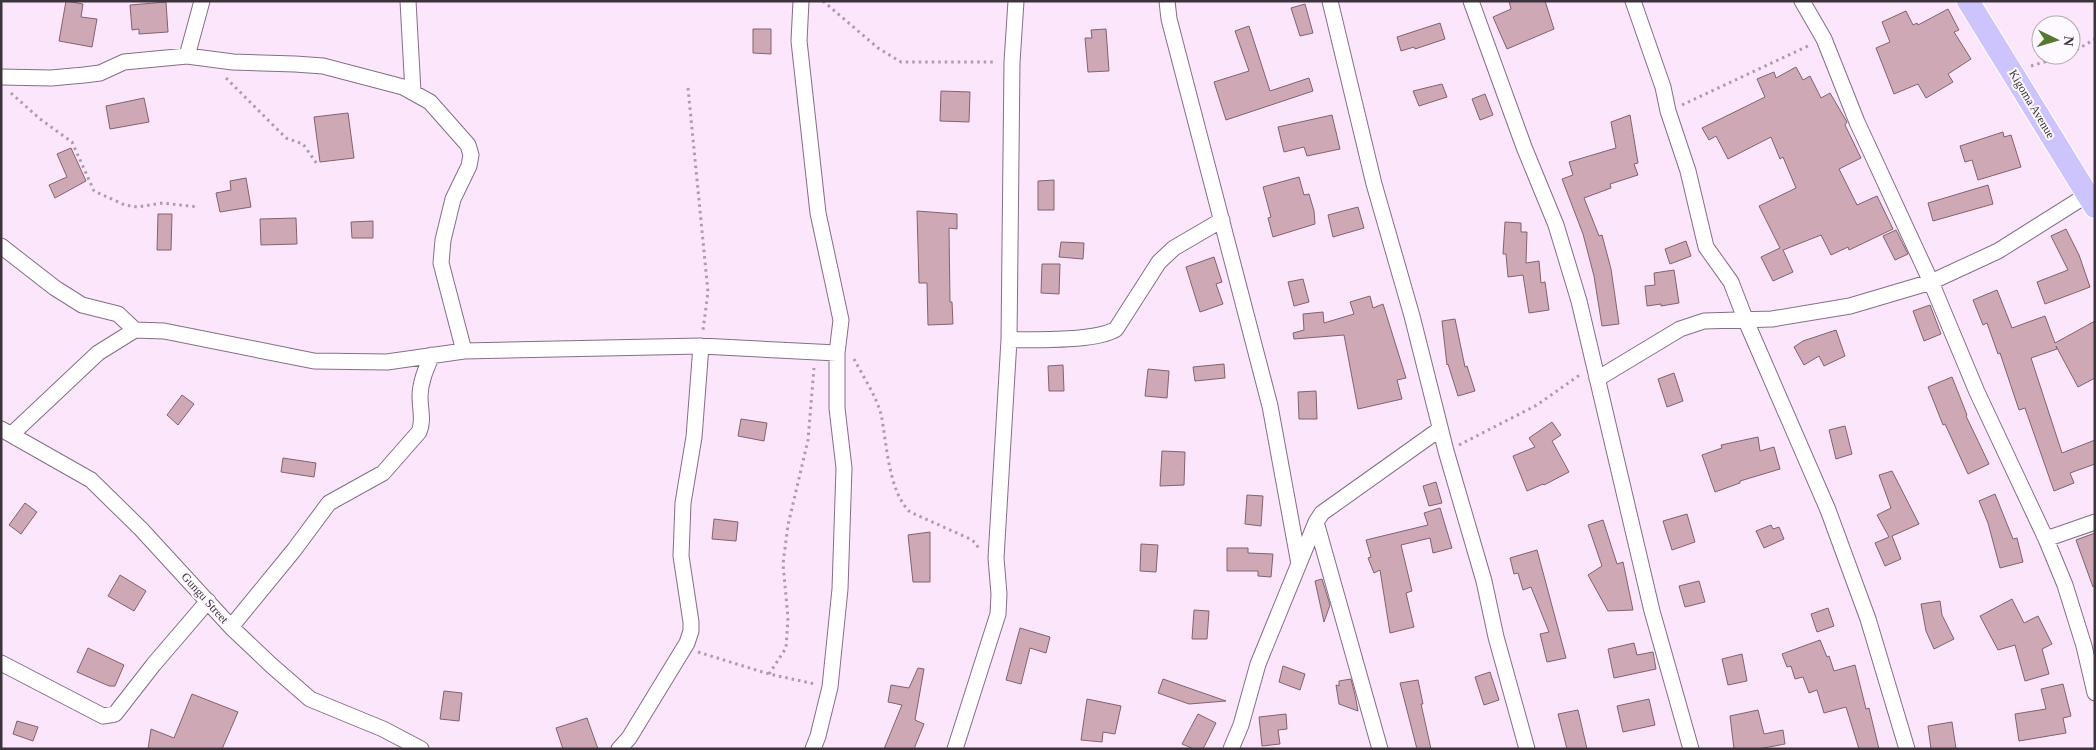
<svg xmlns="http://www.w3.org/2000/svg" width="2096" height="750" viewBox="0 0 2096 750" font-family="Georgia,serif">
<style>
.building{fill:#cea9b5;stroke:#83626d}
.lines{fill:none;stroke-linecap:round;stroke-linejoin:round}
.minor-casing{stroke:#856f87;stroke-width:17}
.primary-casing{stroke:#fff;stroke-width:24}
.path{stroke:#ac9cad;stroke-width:3;stroke-dasharray:2.5 4;stroke-linecap:butt}
.minor{stroke:#fff;stroke-width:15}
.primary{stroke:#cdc3fd;stroke-width:22}
.labels{text-anchor:middle;stroke-width:4;stroke-linejoin:round;paint-order:stroke}
.street-label{font-size:12px;fill:#3d333d;stroke:#fef9ff}
</style>
<rect width="100%" height="100%" fill="#fbe6fc"/>
<path class="building" d="M66,1L83,4L81,17L97,19L92,47L59,41Z
M1509,1H1545L1554,29L1507,49L1493,17L1511,9Z
M166,2L168,32L139,34V29L132,30L130,5Z
M1305,4L1313,33L1300,36L1291,8Z
M1948,9L1959,30L1954,32L1971,59L1948,74L1953,82L1926,98L1918,84L1894,94L1876,48L1890,42L1882,22L1906,11L1913,25L1917,23L1918,25Z
M1440,23L1445,39L1415,49L1414,47L1401,51L1397,37Z
M1249,26L1270,91L1309,78L1313,91L1226,120L1214,82L1249,71L1235,31Z
M753,29H771V54L753,53Z
M1106,29L1109,71L1088,72L1085,38H1092L1091,30Z
M1796,67L1803,80L1810,76L1821,98L1830,93L1847,122L1845,125L1861,158L1839,169L1857,205L1877,196L1893,229L1849,250L1848,247L1831,255L1821,235L1783,250L1793,272L1773,281L1761,257L1780,248L1759,206L1796,188L1783,157L1780,159L1771,137L1728,159L1716,136L1709,140L1702,128L1765,97L1757,79L1774,72L1776,78Z
M1442,84L1447,97L1419,106L1413,91Z
M941,91L970,92L969,122L940,121Z
M1485,94L1493,115L1480,120L1472,99Z
M144,98L149,122L110,129L106,106Z
M348,113L354,158L320,162L314,117Z
M1332,115L1340,149L1307,156L1304,147L1284,152L1278,127Z
M1630,115L1638,163L1634,164L1638,175L1610,184L1611,188L1584,198L1599,236L1602,235L1611,269L1619,324L1602,326L1594,276L1583,234L1562,179L1573,175L1569,162L1616,148L1611,122Z
M2003,132L2004,137L2011,135L2021,167L1978,180L1972,160L1965,162L1960,146Z
M71,148L86,181L55,198L49,185L67,177L57,154Z
M1299,177L1304,195L1309,194L1314,211L1315,224L1273,237L1268,218L1271,217L1263,187Z
M246,178L251,207L220,212L216,193L231,190L230,181Z
M1054,180V210H1038V181Z
M1988,185L1993,204L1933,221L1928,203Z
M1358,207L1364,228L1333,237L1328,215Z
M917,211L957,214V229L949,228L950,302H952L953,324L928,325L927,283H919Z
M158,214H172L171,250H157Z
M296,218L297,244L261,245L260,219Z
M373,221V238H352L351,222Z
M1505,222L1521,223V232H1527L1526,263L1539,261L1541,283L1545,282L1549,310L1529,313L1523,275L1508,277L1506,254H1503Z
M2066,229L2079,255L2090,287L2045,304L2037,282L2068,270L2051,236Z
M1896,230L1908,254L1895,260L1883,236Z
M1686,241L1691,256L1670,264L1665,249Z
M1061,242L1084,243L1083,259L1059,257Z
M1214,257L1222,282L1216,284L1223,304L1200,312L1186,267Z
M1042,264H1060L1059,294L1041,293Z
M1674,270L1679,303L1661,306V304L1647,306L1645,286L1655,285L1654,273Z
M1303,279L1309,302L1294,306L1288,282Z
M1997,290L2012,328L2045,316L2055,343L2095,321V378L2078,387L2056,346L2057,349L2031,358L2062,453L2095,440V464L2070,473L2074,483L2054,491L2025,408L2019,410L2000,353L1998,354L1987,323L1983,325L1973,300Z
M1370,296L1373,308L1383,304L1406,378L1397,380L1402,399L1358,409L1344,335L1294,339L1293,333L1304,330L1303,314L1323,312L1324,323L1354,314L1350,302Z
M1930,305L1941,334L1924,341L1913,311Z
M1455,319L1465,367L1467,366L1475,391L1458,396L1448,364L1447,365L1442,321Z
M1836,330L1845,356L1824,366L1819,356L1804,365L1794,347L1803,341Z
M1224,364L1225,378L1195,381L1193,367Z
M1063,365L1064,391H1049L1048,366Z
M1148,369L1169,371L1167,398L1145,396Z
M1674,373L1683,401L1667,407L1658,379Z
M1952,377L1967,415L1966,416L1989,464L1968,474L1945,424L1943,425L1928,387Z
M1316,391L1317,419H1299L1298,392Z
M182,395L194,404L178,425L167,415Z
M741,419L767,423L764,441L738,436Z
M1552,422L1561,435L1552,441L1569,472L1544,485L1543,484L1527,491L1513,456L1535,447L1529,438Z
M1845,426L1852,454L1836,459L1829,430Z
M1758,437L1760,451L1774,447L1780,469L1740,481V483L1715,492L1702,455L1722,448L1721,445Z
M1162,451L1185,452L1184,485L1160,486Z
M283,458L316,463L314,477L281,472Z
M1892,471L1919,524L1892,536L1901,559L1885,566L1875,543L1889,537L1877,515L1891,508L1879,475Z
M1436,482L1442,503L1429,506L1423,486Z
M1995,494L2013,539L2017,538L2023,562L2000,568L1988,523L1979,501Z
M1247,495L1263,496L1261,526L1245,524Z
M25,503L37,512L21,534L9,525Z
M1440,508L1452,548L1433,553L1430,538L1401,545L1412,591L1406,593L1414,627L1390,633L1380,570L1374,573L1368,558L1371,557L1366,540L1428,525L1424,513Z
M1687,514L1695,542L1672,550L1663,521Z
M714,519L738,522L736,541L712,539Z
M1603,520L1617,564L1623,562L1633,610L1608,611L1588,575L1602,566L1588,525Z
M1771,525L1773,529L1779,527L1784,539L1764,548L1756,531Z
M930,532V582H913L908,535Z
M2095,533V586L2093,587L2076,540Z
M1141,544L1158,545L1156,572L1140,571Z
M1227,548H1248V553L1273,554L1271,577L1258,576V571H1227Z
M1537,550L1566,658L1547,662L1540,634L1549,632L1531,587L1523,590L1518,573L1514,574L1510,558Z
M120,575L146,591L134,611L108,596Z
M1322,579L1330,605L1324,622L1315,581Z
M1699,581L1705,602L1685,607L1679,586Z
M2012,599L2024,623L2038,616L2052,644L2042,649L2049,674L2025,681L2015,645L1998,650L1980,616Z
M1940,601L1942,615L1954,639L1934,649L1926,631L1921,604Z
M1828,608L1834,626L1817,632L1811,614Z
M1194,610L1209,611L1207,639H1192Z
M1020,628L1050,637L1046,653L1030,648L1021,684L1006,680Z
M1820,640L1827,657L1829,656L1834,671L1855,665L1866,709L1869,708L1879,749H1859L1846,707L1824,713L1817,690L1809,693L1803,677L1795,679L1791,666L1787,667L1782,654Z
M1634,643L1637,655L1653,652L1656,669L1614,678L1608,649Z
M88,648L124,665L115,686H109L77,672Z
M1742,654L1747,681L1728,685L1722,659Z
M1283,666L1305,674L1300,690L1279,682Z
M918,668L924,669L915,720L924,724L914,749H884L902,705L888,702L891,685L909,688Z
M1490,672L1499,700L1484,705L1475,677Z
M1163,679L1226,701L1189,704L1158,693Z
M1351,679L1355,695L1358,711L1339,704L1336,685L1339,686V681Z
M1418,680L1423,704H1421L1431,749H1417L1400,683Z
M2063,684L2071,716L2063,718L2066,733L2019,741L2015,714L2046,709L2041,689Z
M444,691L462,693L459,721L440,719Z
M192,694L238,712L222,749H148L151,729L174,738Z
M1087,699L1121,706L1115,734L1103,732L1102,742L1081,740Z
M1649,699L1655,725L1623,732L1617,706Z
M1578,710L1587,749H1567L1558,714Z
M1758,710L1764,734L1783,730L1785,744L1758,749H1734L1730,716Z
M1198,714L1216,723L1203,749H1194L1182,744Z
M1286,714L1287,729L1278,730L1280,744L1262,746L1259,717Z
M587,718L598,749H563L556,728Z
M17,721L38,727L33,741L13,734Z
M1952,722L1956,749H1931L1928,726Z"/>
<g class="lines">
<defs>
<path id="minor" d="M408,1L413,92
M801,1L799,41L818,213L841,320L837,353V408L844,468L840,589L830,687L818,736L813,749
M1167,1L1169,19L1270,406L1299,564
M1330,1L1374,184L1412,316L1446,451L1484,581L1496,637L1527,749
M1471,1L1524,147L1556,225L1579,301L1652,611L1691,749
M1633,1L1663,87L1668,111L1688,171L1706,247L1731,282L1746,321L1828,510L1868,619L1907,749
M1802,1L1824,39L1857,122L1931,282L1977,392L2046,539L2065,585L2084,646L2095,693
M187,56L202,1
M1,77L51,78L84,75L100,73L124,62L187,56L233,62L295,64L323,66L403,87L430,102L468,145L471,155L469,166L453,199L443,240L441,263L464,351
M1,246L55,288L82,305L118,314L135,330
M1009,340C1035,339 1095,342 1116,329L1159,262L1174,248L1222,220
M1597,379L1680,329L1704,321L1772,319L1850,306L1931,282L1998,251L2087,195
M1,429L91,480L141,529L231,627L271,665L310,699L383,729L421,749
M12,434L98,353L135,330L164,331L314,361L387,362L464,351L701,346L837,353
M1316,522L1380,749
M2046,539L2095,522
M231,627L294,550L329,503L383,473L419,432C424,421 420,409 420,397C420,382 426,369 432,355
M1,663L103,716L115,714L154,664L208,601
M619,749L629,738L687,643L691,631V622L681,556L683,503L694,437L701,346
M955,749L998,614L999,594L996,558L1009,340L1012,62L1016,1
M1231,749L1241,725L1258,664L1316,522L1322,513L1440,429"/>
<path id="primary" d="M1968,1L2095,207"/>
</defs>
<use href="#minor" class="minor-casing"/>
<use href="#primary" class="primary-casing"/>
<path class="path" d="M823,1L878,48L901,62H996
M2071,53L2095,39
M2031,66L2067,55
M226,78L286,138L303,144L317,164
M688,88L708,292L703,330
M11,93L40,119L72,142L94,191L125,205L137,207L163,203L198,207
M1682,105L1810,45
M854,359C863,376 876,396 881,414C887,443 888,491 910,512L968,538L976,543L979,550
M1459,445L1537,405L1581,374
M698,652L769,674L815,684
M769,674L786,648L788,618L783,564L788,525L808,440L814,368"/>
<use href="#minor" class="minor"/>
<use href="#primary" class="primary"/>
</g>
<g class="labels">
<g class="street-label">
<text transform="translate(2032 104) rotate(59)" y="4">Kigoma Avenue</text>
<text transform="translate(205 598) rotate(48)" y="4">Gungu Street</text>
</g>
</g>
<rect width="2096" height="750" fill="none" stroke="#3d333d" stroke-width="5"/>
<g transform="translate(2056 40) rotate(95)"><circle r="24" fill="#fef9ff" stroke="#b1aab1"/>
<path d="M0-4L9 19L0 12L-9 19Z" fill="#57782f"/>
<text y="-8" font-size="14" font-weight="bold" text-anchor="middle" fill="#3d333d">N</text>
</g>
</svg>
